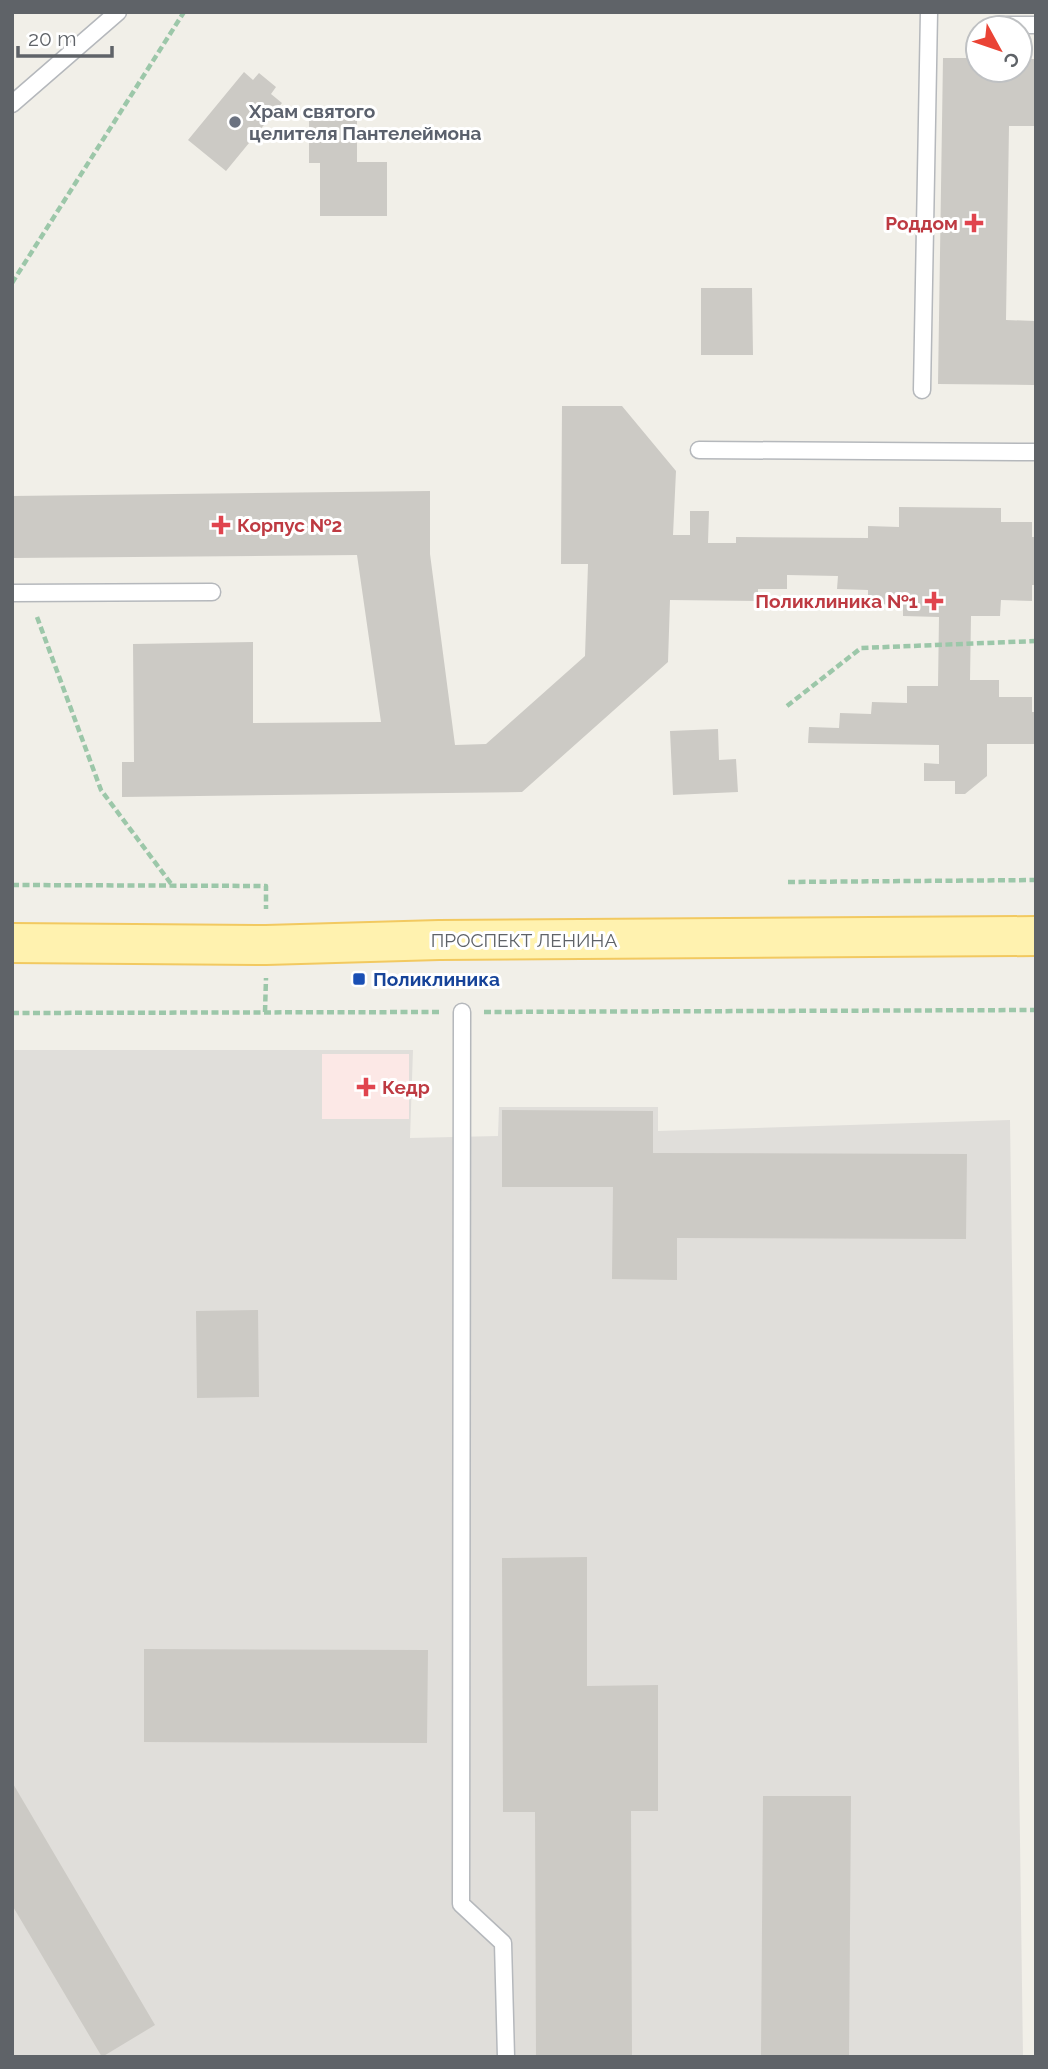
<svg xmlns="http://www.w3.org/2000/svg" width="1048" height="2069" viewBox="0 0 1048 2069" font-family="Raleway,sans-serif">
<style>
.industrial{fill:#e0deda}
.medical{fill:#fce8e6}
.building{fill:#cccac5}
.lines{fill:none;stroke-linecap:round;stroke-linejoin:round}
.service-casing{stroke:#b5b8bc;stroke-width:19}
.primary-casing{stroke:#f2c960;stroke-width:42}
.path{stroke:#9cc7a9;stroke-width:4.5;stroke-dasharray:7 3.5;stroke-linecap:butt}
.service{stroke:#fff;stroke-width:16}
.primary{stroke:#fff2af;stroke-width:38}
.worship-dot{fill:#6b7280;stroke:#fff;stroke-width:2.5}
.health-dot{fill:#e0444e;stroke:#fff;stroke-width:2.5}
.transit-dot{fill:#1a4fb4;stroke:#fff;stroke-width:2.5}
.labels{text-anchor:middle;stroke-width:6;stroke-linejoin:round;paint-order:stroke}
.worship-label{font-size:19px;font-weight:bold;fill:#5b616d;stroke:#fff;text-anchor:start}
.health-label{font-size:19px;font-weight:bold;fill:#be3a42;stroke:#fff;text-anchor:end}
.street-label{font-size:19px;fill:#5f6368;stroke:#fff}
.transit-label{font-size:19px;font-weight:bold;fill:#164399;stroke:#fff;text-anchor:start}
</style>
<rect width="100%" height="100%" fill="#f1efe8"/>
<path class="industrial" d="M12,1050H413L410,1138L498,1136L499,1107H658V1131L1010,1120L1023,2057H12Z"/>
<path class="medical" d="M322,1054H409V1119H322Z"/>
<path class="building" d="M943,58H978V70H1020V59H1036V126H1009L1006,320L1035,321L1034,385L938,384Z
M244,72L253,80L259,73L276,87L271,94L282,103L226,171L188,140Z
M357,115V162H387V216H320V163H309V116Z
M701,288H752L753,355H701Z
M562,406H622L676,471L673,535H690V511H709L708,543H736V537L868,538V526L899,527V507L1001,508V522H1032V537H1036V585H1032V601L1001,600L1000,616H971L970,680H999V697H1032V712H1036V744H987V776L965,794H955V781H924V763L939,764V745L808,743L809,727L839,728L840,713L871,714L872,702L907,703V686H938L939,617L903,616V605L868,604V590L837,589L838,576L787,575V589H758V601L670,600L668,662L522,792L122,797V762H134L133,644L253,642V723L381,722L357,555L12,558V496L430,491V554L455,745L486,744L585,656L588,564H561Z
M718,729L719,760L736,759L738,792L673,795L670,731Z
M502,1110L653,1111V1153L967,1154L966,1239L677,1238V1280L612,1279L613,1187H502Z
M258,1310L259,1397L197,1398L196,1311Z
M587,1557V1686L658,1685V1811H631L632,2057H536L535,1812H503L502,1558Z
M144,1649L428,1650L427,1743L144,1742Z
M12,1782L155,2025L102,2057L12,1905Z
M763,1796H851L849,2057H761Z"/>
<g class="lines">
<defs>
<path id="service" d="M1007,25H1036
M12,104L118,12
M922,390L929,12
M699,450L1036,452
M12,593L212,592
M462,1012L461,1904L503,1943L506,2057"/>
<path id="primary" d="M12,943L266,945L439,940L1036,936"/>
</defs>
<use href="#service" class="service-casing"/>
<use href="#primary" class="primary-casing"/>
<path class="path" d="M12,283L184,12
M37,617L101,790L172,885
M787,706L861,648L1036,641
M788,882L1036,880
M12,885L266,886V909
M265,1012L266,978
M484,1012L1036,1010
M12,1013L440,1012"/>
<use href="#service" class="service"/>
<use href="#primary" class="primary"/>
</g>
<circle class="worship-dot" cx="235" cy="122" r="7"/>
<g class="health-dot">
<path d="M970.5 212.5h7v7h7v7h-7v7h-7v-7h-7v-7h7z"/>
<path d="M217.5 514.5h7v7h7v7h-7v7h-7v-7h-7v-7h7z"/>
<path d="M930.5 590.5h7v7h7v7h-7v7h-7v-7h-7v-7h7z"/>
<path d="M362.5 1076.5h7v7h7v7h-7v7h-7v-7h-7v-7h7z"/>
</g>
<rect class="transit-dot" x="352" y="972" width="14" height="14" rx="3.5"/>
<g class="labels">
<g class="worship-label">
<text x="249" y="118">Храм святого<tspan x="249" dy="22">целителя Пантелеймона</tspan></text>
</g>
<g class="health-label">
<text x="958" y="230">Роддом</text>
<text x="237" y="532" text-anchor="start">Корпус №2</text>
<text x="918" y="608">Поликлиника №1</text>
<text x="382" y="1094" text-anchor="start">Кедр</text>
</g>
<g class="street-label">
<text x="524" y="947">ПРОСПЕКТ ЛЕНИНА</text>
</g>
<g class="transit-label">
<text x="373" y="986">Поликлиника</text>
</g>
</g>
<rect width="1048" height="2069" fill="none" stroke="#5f6368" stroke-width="28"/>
<g transform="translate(999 49) rotate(130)"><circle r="33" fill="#ffffff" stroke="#bfc1c3" stroke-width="2"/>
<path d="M0-5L12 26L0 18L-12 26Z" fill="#ea4335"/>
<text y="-10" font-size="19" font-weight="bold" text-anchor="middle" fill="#5f6368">С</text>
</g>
<path d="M18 46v10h94v-10" fill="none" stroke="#5f6368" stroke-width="3.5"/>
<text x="28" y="46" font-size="21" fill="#5f6368" stroke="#ffffff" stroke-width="5" paint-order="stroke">20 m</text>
</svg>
